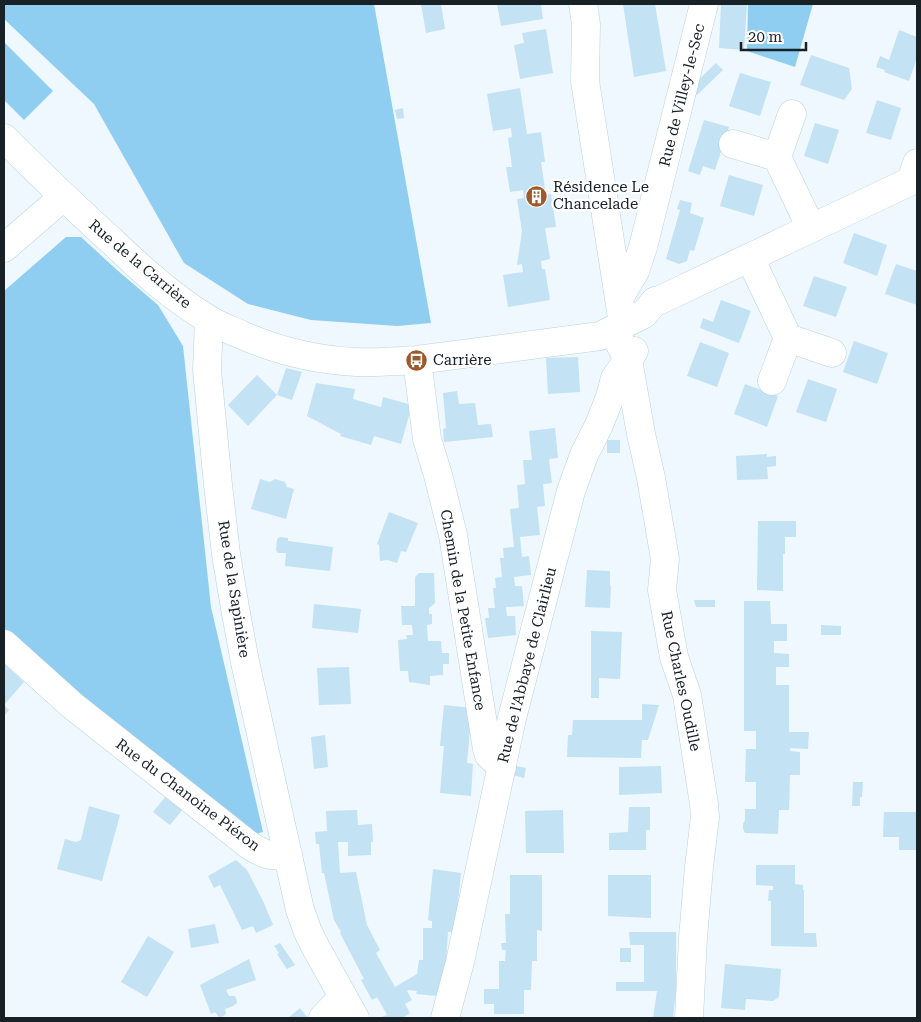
<svg xmlns="http://www.w3.org/2000/svg" width="921" height="1022" viewBox="0 0 921 1022" font-family="'Roboto Serif',serif">
<style>
.green{fill:#8fcef1}
.building{fill:#c3e2f4}
.lines{fill:none;stroke-linecap:round;stroke-linejoin:round}
.minor-casing{stroke:#b9d2e0;stroke-width:29}
.minor{stroke:#fff;stroke-width:28}
.labels{text-anchor:middle;stroke-width:4.5;stroke-linejoin:round;paint-order:stroke}
.street-label{font-size:15px;fill:#182126;stroke:#fff}
.poi-label{font-size:15px;fill:#182126;stroke:#fff;text-anchor:start}
</style>
<rect width="100%" height="100%" fill="#eef8fe"/>
<path class="green" d="M4,4H374L431,323L397,326L311,320L248,304L184,263L94,104L4,19Z
M748,4H813L795,67L747,51Z
M4,42L53,91L24,120L4,100Z
M66,237H81L117,270L158,305L183,346L211,607L263,832L249,836L4,632V291Z"/>
<path class="building" d="M421,4H441L445,29L426,33Z
M497,4H541L543,19L501,26Z
M623,4H655L666,71L634,77Z
M721,4H747L744,50L719,48Z
M546,29L553,73L520,79L514,45L524,43L522,33Z
M899,30L917,37V58L909,81L884,72L885,70L876,67L880,56L889,60Z
M811,55L849,68L852,89L844,100L800,85Z
M716,63L723,70L697,95L690,88Z
M740,73L771,82L760,116L729,106Z
M520,88L527,134L541,132L545,162H541L546,195L551,194L556,227L545,228L550,259L541,261L542,269H545L550,300L508,307L503,275L523,272L522,264L517,265L522,231L517,199L524,198L523,190L510,192L506,167H512L508,138L512,137L511,128L493,131L487,94Z
M877,100L901,108L891,140L866,133Z
M403,108L404,118L397,119L395,110Z
M704,120L729,127L715,170L703,166L700,175L688,171Z
M815,123L839,130L828,164L804,156Z
M729,175L763,185L754,216L720,206Z
M680,200L692,203L690,213L704,218L694,251L690,250L687,261L679,264L666,259L680,210L677,209Z
M854,233L887,245L877,276L843,263Z
M896,264L917,271V305L885,294Z
M814,276L847,287L836,317L803,306Z
M721,300L751,311L739,343L700,328L703,318L713,322Z
M854,341L888,353L877,384L843,372Z
M700,342L729,353L717,387L687,376Z
M578,357L580,392L548,394L546,358Z
M286,368L302,372L292,400L277,395Z
M257,375L277,395L248,426L228,405Z
M808,379L837,389L826,422L796,412Z
M316,383L355,389L353,399L381,407L383,397L412,405L401,444L374,436L371,445L340,436L341,434L307,416Z
M745,384L778,396L767,427L734,414Z
M457,391L459,404L475,403L478,425L491,424L493,437L444,442L443,429L446,428L443,393Z
M555,428L558,458L549,459L552,483L543,484L545,506L537,507L540,535L520,537L522,557L529,556L531,575L514,577L515,586H522L524,606L506,607L507,616H515L516,635L488,638L485,618H489L488,608H495L493,588H496L495,578L502,577L500,558H504L503,548L514,547L510,509L519,508L517,485L525,484L523,460H532L529,431Z
M607,440H620V453H607Z
M767,454V457L776,456V466L767,467L768,479L737,480L736,456Z
M260,479L270,482L275,479L285,482L287,487L294,489L286,519L251,509Z
M389,512L418,523L406,552L401,551L397,563L387,560L380,561L379,545L377,544Z
M758,521H796V537H785V554H783V591L757,590Z
M280,537L288,538V541L333,547L330,571L285,566L286,553H278L276,550L277,539Z
M587,570L610,571V586H611L610,608L585,607Z
M419,573H434L435,603L429,608V614H432V624L427,625L428,641H441L442,653H449V664H443V675L430,676V685L409,682L408,671H400L398,640L407,639L406,635H413L412,625H402L401,606H415V577Z
M694,600H715V607H696Z
M744,601H770L771,624H787V641H774V653L789,654V667H776V685H789V732H809L808,749L790,748V751L800,752V775H790L789,810H779L778,834L745,833L743,829V824L745,820V809H756V782H745L746,749H756V731H744Z
M314,604L361,609L358,633L312,628Z
M821,625L841,626V635H821Z
M591,631L622,632L620,679L599,678V698H591Z
M4,664L24,682L4,705L9,710L4,716Z
M349,667L351,704L319,705L317,668Z
M642,704L659,705L648,740H642L641,758L567,757L568,735H572L573,720H642Z
M444,705L472,708L467,763L473,764L471,796L440,793L444,746H440Z
M325,735L328,767L314,769L311,737Z
M515,766L526,768L524,778L513,775Z
M661,766L662,793L619,795V767Z
M853,782H863L862,797H860V806H852Z
M166,796L183,809L170,825L153,812Z
M89,806L120,815L102,881L57,869L65,839L76,842L81,840Z
M629,807H650V830H646V850H609V833L628,832Z
M357,810L358,825L372,824L373,842H371V855L348,856V842H338L340,873L356,872L367,925L380,950L376,953L395,987L417,974L419,960H423V928H432V921L428,920L433,869L461,873L456,924L454,932H448L446,963L437,996L416,994L417,991L409,990L407,991L412,1000L405,1004L410,1013L404,1017V1018H379L387,1015L377,997L372,1000L361,980L364,979L340,933L341,932L334,920L324,873H322L319,844H316L315,832L327,831L326,811Z
M563,810L564,853H526L525,811Z
M884,812H917V850H899V837H883Z
M236,860L247,870L264,903L273,925L256,933L253,926L242,930L220,885L214,888L208,876Z
M756,865H795V884L803,885V890H804V933H816L817,947L771,946V901H768L769,890H773V886L756,885Z
M510,875H542V931L537,930V961H532L531,990H524V1014H494V1004H484V989H499V961H505L506,950H502L501,943H506L505,914H510Z
M608,875H651V918L608,916Z
M215,924L219,943L191,948L188,929Z
M629,932H676V991L673,1018H653L657,991H616V982H644V945H630Z
M148,936L174,952L147,997L121,982Z
M280,943L295,965L287,969L277,954L279,953L274,946Z
M620,948H631V962H620Z
M249,959L256,980L226,990L229,996H235L237,1001V1003L233,1006L225,1009L226,1013L224,1016L219,1017L215,1012L211,1014L200,985Z
M725,964L781,969L779,997L773,1001L746,999L745,1010L721,1008Z
M300,1008L308,1018H288Z"/>
<g class="lines">
<defs>
<path id="minor" d="M583,4L586,24L585,81L623,324
M792,114L777,157L811,228
M4,138C40,174 76,209 114,243C143,271 173,298 208,319C219,326 231,330 242,335C278,351 317,360 356,362C377,363 397,361 417,360L600,336L644,314L655,301L660,300C744,261 827,220 911,181L917,163
M733,144L777,157
M4,248L63,197
M750,258L788,338L832,353
M619,298L635,271L643,247L704,4
M209,320L207,370L218,485L226,554L235,608L245,662L300,910L308,932L316,948L355,1018
M634,351L628,360L641,434L651,478L665,559L662,590L674,657L687,695L704,804L705,817L699,867L693,938L689,1018
M417,360L427,439L438,475L453,535L487,749L489,755L502,767
M772,381L788,338
M4,644L73,706L249,845C263,854 271,858 288,854
M323,1018L343,997
M445,1018L460,962L512,718L571,491L584,455L599,425L610,397L615,378L628,360L620,344L618,331L623,324"/>
</defs>
<use href="#minor" class="minor-casing"/>
<use href="#minor" class="minor"/>
</g>
<defs>
<symbol id="building-disc" viewBox="-11 -11 22 22"><circle r="9.5" fill="#9e5a2b" stroke="#fff"/><path d="M-4-6H4V6H1V3H-1V6H-4ZM-2.5-4.3h1.7v1.8h-1.7ZM.8-4.3h1.7v1.8H.8ZM-2.5-1h1.7V.8h-1.7ZM.8-1h1.7V.8H.8Z" fill="#fff"/></symbol>
<symbol id="bus-disc" viewBox="-11 -11 22 22"><circle r="9.5" fill="#9e5a2b" stroke="#fff"/><path d="M-5-6H5V4H4V6H2V4H-2V6H-4V4H-5ZM-3.5-4V0h7V-4ZM-3.5 1.2v1.5H-2V1.2ZM2 1.2v1.5H3.5V1.2Z" fill="#fff"/></symbol>
</defs>
<g fill-rule="evenodd">
<use href="#building-disc" x="524" y="184" width="25" height="25"/>
<use href="#bus-disc" x="404" y="348" width="25" height="25"/>
</g>
<g class="labels">
<g class="street-label">
<text transform="translate(682 95) rotate(-76)" y="5">Rue de Villey-le-Sec</text>
<text transform="translate(140 264) rotate(40)" y="5">Rue de la Carrière</text>
<text transform="translate(234 589) rotate(81)" y="5">Rue de la Sapinière</text>
<text transform="translate(463 610) rotate(80)" y="5">Chemin de la Petite Enfance</text>
<text transform="translate(527 665) rotate(-76)" y="5">Rue de l'Abbaye de Clairlieu</text>
<text transform="translate(681 681) rotate(78)" y="5">Rue Charles Oudille</text>
<text transform="translate(188 795) rotate(37)" y="5">Rue du Chanoine Piéron</text>
</g>
<g class="poi-label">
<text x="553" y="192">Résidence Le<tspan x="553" dy="17">Chancelade</tspan></text>
<text x="433" y="365">Carrière</text>
</g>
</g>
<rect width="921" height="1022" fill="none" stroke="#182126" stroke-width="10"/>
<path d="M741 42v8h65v-8" fill="none" stroke="#182126" stroke-width="2.5"/>
<text x="748" y="42" font-size="15" fill="#182126" stroke="#ffffff" stroke-width="4" paint-order="stroke">20 m</text>
</svg>
